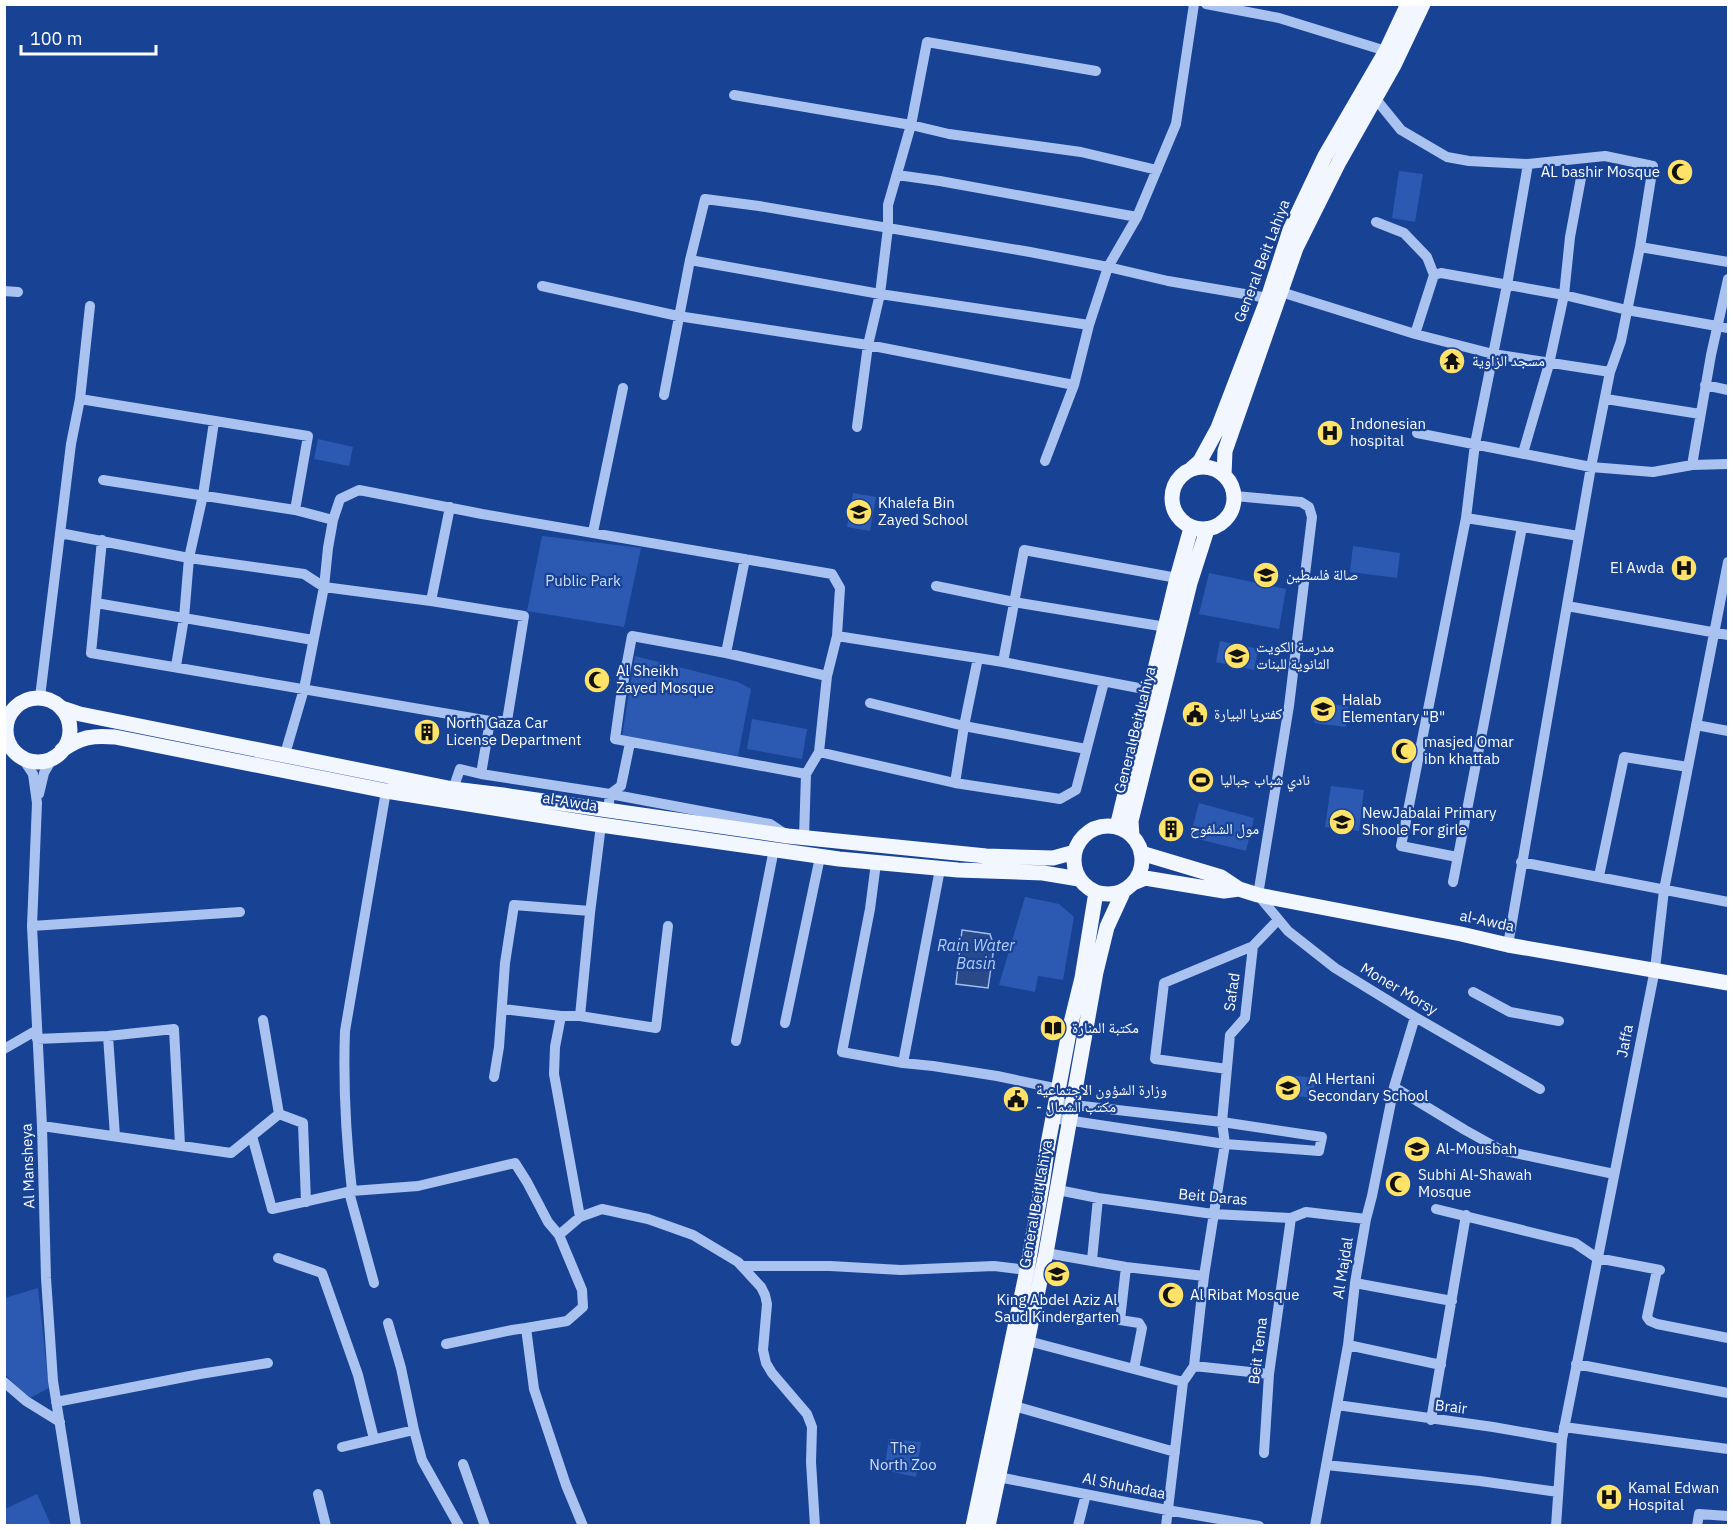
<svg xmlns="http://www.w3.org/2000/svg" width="1733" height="1530" viewBox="0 0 1733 1530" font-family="'IBM Plex Sans','Noto Naskh Arabic',sans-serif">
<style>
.green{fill:#2c5ab3}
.water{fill:#2a4986;stroke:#9cbcf3;stroke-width:1.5}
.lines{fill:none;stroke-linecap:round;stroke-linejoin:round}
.minor{stroke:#a9c2f0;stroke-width:10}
.major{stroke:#f2f6ff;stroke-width:15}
.labels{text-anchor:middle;stroke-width:4.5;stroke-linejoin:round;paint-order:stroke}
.poi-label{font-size:15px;fill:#fff;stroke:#184294;text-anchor:start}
.street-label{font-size:15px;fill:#fff;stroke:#184294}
.park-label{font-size:15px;fill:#d0dffb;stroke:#184294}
.water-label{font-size:16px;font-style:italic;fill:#b5cdf7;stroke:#184294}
</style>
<rect width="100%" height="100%" fill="#184294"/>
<path class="green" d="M1399,171L1423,174L1415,222L1392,218Z
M318,439L353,447L349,466L314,459Z
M853,493L876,497L870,531L847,527Z
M542,536L641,548L624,627L527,611Z
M1353,546L1400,553L1397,578L1350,572Z
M1209,573L1286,589L1279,629L1199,614Z
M1220,641L1258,649L1254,670L1216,662Z
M635,656L738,682L751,689L738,756L622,736Z
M1317,703L1348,706L1346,727L1314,723Z
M752,719L807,729L802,759L747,749Z
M1331,786L1364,790L1359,831L1325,827Z
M1199,803L1254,818L1246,851L1190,837Z
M1025,897L1059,904L1074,917L1063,980L1038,976L1035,992L999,985Z
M1281,1074L1315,1078L1313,1098L1279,1094Z
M38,1288L49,1388L28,1399L5,1374V1298Z
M889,1439L921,1442L916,1477L884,1470Z
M37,1494L51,1525H5V1509Z"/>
<path class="water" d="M962,930L990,934L994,947L988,988L956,984Z"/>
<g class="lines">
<path class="minor" d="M1206,4L1279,18L1386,51
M734,95L911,125L949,134L1081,152L1157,170
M1375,98L1401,130L1447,157L1469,161L1528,164L1605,156L1653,166L1640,247L1621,341L1610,372L1591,467L1508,945
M897,175L940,181L1137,217
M1376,222L1404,233L1427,257L1434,275L1415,334
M1640,247L1728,262
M690,260L880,294L1089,325L1108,267L1137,217L1176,124L1194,4
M1434,275L1441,273L1564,295L1627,310L1728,328
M542,286L678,316L868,345L1074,385
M4,291L18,292
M1281,292L1415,334L1493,354L1610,372
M1705,385L1728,390
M664,395L690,260L705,199L759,206L1030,252L1108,267L1168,281L1268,298
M80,399L308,436L295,510
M1606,399L1700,414
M857,427L868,345L880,294L888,228V205L911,125L927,42L1096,71
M1417,433L1591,467L1653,472L1692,465L1728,464
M1523,453L1549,364L1564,295L1570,237L1581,178
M1045,461L1074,385L1089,325
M1692,465L1711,355L1728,279
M103,480L295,510L333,520
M1235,496L1301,502L1309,507L1312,517L1289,706L1258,895L1288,931L1335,968L1415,1017L1540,1089
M1466,518L1579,536
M593,532L623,388
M60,533L189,558L304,574L324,587L431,601L524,616L507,721H490L481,774L460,769L453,789
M102,540L91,653L490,721
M936,586L1014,602L1166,627
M431,601L450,507
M96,603L313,640
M1567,606L1728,635
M837,636L1003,662L1149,690
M726,653L745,559
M1003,662L1024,550L1177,578
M176,666L184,618L189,558L203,495L214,422
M40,697L71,444L80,399L90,306
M870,703L964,726L1086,749
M1696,725L1728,731
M819,752L955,783L1060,799L1076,790L1104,682
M285,754L304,689L324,587L328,548L333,520L340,499L359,490L482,514L832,574L840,588L837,636L827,676L819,752L806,774L804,838
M23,759L33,774L37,803L32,926L42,1126L46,1278L53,1381L76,1526
M481,774L610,794L770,824L785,834
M806,774L615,739L622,689L632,636L726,653L827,676
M955,783L964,726L978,658
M39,794L44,773L52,759
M608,811L610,794L621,786L630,743
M1457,857L1401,846L1466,518L1475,444L1507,285L1528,164
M1521,862L1728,902
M876,863L870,909L842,1052L903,1063L933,1066L997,1076L1059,1089
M1599,876L1624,757L1688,767
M1453,882L1522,527
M32,926L240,912
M1473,992L1510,1012L1559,1021
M503,1009L561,1016H580L656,1028L668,926
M580,1016L590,913L601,825
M785,1023L820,857
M108,1036L115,1136
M37,1039L108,1036L174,1029L180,1145
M736,1041L774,849
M4,1049L37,1030
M903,1063L940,869
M1227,1069L1155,1059L1164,983L1253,946
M494,1077L499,1047L505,963L514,905L590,911
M1394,1087L1465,1130L1501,1150L1614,1174
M279,1114L303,1123L306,1202
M1053,1118L1225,1144L1319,1151L1322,1137L1222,1122L1065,1104
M42,1126L231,1153L279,1114L263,1020
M252,1136L272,1209L352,1191L418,1186L515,1163L527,1182L548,1222L559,1235L582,1290L583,1307L567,1321L526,1328L534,1389L566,1485L583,1526
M1058,1190L1098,1198L1213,1214L1291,1218L1306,1212L1366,1219
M352,1191C346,1138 343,1085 345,1031L386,791
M349,1192L374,1283
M1436,1209L1575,1243L1597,1258L1660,1270
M580,1217L602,1209L648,1219L693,1235L738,1262L761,1287L765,1295L767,1304L763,1350L766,1363L772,1373L807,1414L812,1427L811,1462L815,1526
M559,1235L580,1217L554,1074L555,1047L561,1016
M1046,1253L1126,1267L1204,1276
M278,1258L322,1273L358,1375L374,1439
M1092,1260L1098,1198
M742,1266H830L901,1270L994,1266L1027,1270
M1126,1267L1120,1320L1139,1323L1142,1328L1134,1369
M1657,1270L1647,1317L1650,1321L1657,1324L1728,1338
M1355,1283L1452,1301
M388,1323L401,1368L414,1430
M1028,1341L1183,1382
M446,1344L512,1330L526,1328
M1348,1345L1441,1365
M1576,1364L1728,1393
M1194,1366L1269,1374
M4,1382L26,1401L60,1422
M56,1402L200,1374L268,1363
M1337,1405L1493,1427L1562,1439
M1014,1406L1175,1452
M1431,1420L1466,1215
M1564,1427L1728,1449
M342,1447L414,1430L422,1460L459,1526
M1264,1453L1269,1374L1291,1218
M463,1464L485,1526
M1326,1465L1480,1481L1558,1492
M993,1476L1167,1510L1259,1526
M318,1494L326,1526
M1078,1526L1086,1494
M1166,1526L1183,1382L1194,1366L1204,1276L1225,1144L1222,1122L1230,1035L1245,1018L1253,946L1278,920
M1315,1526L1348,1345L1355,1283L1366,1219L1372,1196L1394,1087L1415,1017
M1556,1526L1562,1439L1655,969L1664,890L1728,562
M1697,1526L1699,1514L1728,1516"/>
<path class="major" d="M1172 498a31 31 0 1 1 62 0a31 31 0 1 1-62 0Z
M1191,469L1200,461L1218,428L1268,298L1290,230L1325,156L1386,51L1408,4
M1224,475L1225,451L1296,248L1339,162L1394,65L1423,4
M6 730a32 32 0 1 1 64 0a32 32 0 1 1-64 0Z
M62,708L80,714L453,789L503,795L788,836L986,856L1053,858L1075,852
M62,750C81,737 92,735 115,737L386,791L601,825L839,859L958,870L1043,873L1079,879
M1074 860a34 34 0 1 1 68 0a34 34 0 1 1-68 0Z
M1117,827L1177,578L1191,528
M1132,836L1131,821L1190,583L1207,530
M1141,853L1221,877L1239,889L1258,895L1461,934L1508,945L1728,983
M1133,883L1145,878L1224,891L1239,889
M973,1526L1027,1270L1042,1185L1048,1144L1070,1027L1082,978L1096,892
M988,1526L1046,1253L1096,972L1107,927L1124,890"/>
</g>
<defs>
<symbol id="mosque-disc" viewBox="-11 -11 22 22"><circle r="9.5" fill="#ffe268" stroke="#184294"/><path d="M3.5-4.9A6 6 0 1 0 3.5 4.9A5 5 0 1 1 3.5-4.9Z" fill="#111"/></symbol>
<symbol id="temple-disc" viewBox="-11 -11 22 22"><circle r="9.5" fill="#ffe268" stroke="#184294"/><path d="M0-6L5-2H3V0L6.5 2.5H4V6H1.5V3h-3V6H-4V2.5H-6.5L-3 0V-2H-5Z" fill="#111"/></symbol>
<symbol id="hospital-disc" viewBox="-11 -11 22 22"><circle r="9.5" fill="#ffe268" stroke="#184294"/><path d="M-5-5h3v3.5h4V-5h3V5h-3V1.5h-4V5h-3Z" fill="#111"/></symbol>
<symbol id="school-disc" viewBox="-11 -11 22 22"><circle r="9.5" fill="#ffe268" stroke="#184294"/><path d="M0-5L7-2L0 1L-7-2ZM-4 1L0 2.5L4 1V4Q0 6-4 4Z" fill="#111"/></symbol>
<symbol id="civic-disc" viewBox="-11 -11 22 22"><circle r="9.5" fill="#ffe268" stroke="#184294"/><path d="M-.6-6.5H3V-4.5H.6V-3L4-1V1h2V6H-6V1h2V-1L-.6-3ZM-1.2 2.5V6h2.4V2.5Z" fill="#111"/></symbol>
<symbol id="building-disc" viewBox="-11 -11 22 22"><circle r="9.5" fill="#ffe268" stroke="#184294"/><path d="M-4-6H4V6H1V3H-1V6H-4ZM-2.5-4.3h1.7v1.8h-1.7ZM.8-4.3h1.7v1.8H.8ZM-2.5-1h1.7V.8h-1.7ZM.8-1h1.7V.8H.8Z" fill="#111"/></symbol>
<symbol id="stadium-disc" viewBox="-11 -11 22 22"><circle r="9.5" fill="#ffe268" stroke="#184294"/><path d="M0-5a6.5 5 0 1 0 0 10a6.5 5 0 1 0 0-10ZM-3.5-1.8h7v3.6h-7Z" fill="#111"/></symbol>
<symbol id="library-disc" viewBox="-11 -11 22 22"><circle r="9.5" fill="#ffe268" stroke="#184294"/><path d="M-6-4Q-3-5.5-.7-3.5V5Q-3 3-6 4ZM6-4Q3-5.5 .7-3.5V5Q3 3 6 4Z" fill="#111"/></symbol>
</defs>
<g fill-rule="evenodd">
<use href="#mosque-disc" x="1665" y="157" width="30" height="30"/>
<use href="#temple-disc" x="1437" y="346" width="30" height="30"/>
<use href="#hospital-disc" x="1315" y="418" width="30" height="30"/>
<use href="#school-disc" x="844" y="497" width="30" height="30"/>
<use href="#hospital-disc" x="1669" y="553" width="30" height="30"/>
<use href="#school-disc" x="1251" y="560" width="30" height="30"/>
<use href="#school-disc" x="1222" y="641" width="30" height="30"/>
<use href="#mosque-disc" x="582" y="665" width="30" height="30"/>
<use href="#school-disc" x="1308" y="694" width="30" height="30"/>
<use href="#civic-disc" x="1180" y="699" width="30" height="30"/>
<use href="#building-disc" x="412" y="717" width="30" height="30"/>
<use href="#mosque-disc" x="1389" y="736" width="30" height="30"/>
<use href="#stadium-disc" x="1186" y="765" width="30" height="30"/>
<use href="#school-disc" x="1327" y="807" width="30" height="30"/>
<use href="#building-disc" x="1156" y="814" width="30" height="30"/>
<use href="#library-disc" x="1038" y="1013" width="30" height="30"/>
<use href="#school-disc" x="1273" y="1073" width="30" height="30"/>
<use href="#civic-disc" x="1001" y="1084" width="30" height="30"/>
<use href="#school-disc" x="1402" y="1134" width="30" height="30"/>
<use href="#mosque-disc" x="1383" y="1169" width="30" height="30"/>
<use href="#school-disc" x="1042" y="1259" width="30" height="30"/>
<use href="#mosque-disc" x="1156" y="1280" width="30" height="30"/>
<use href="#hospital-disc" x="1594" y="1482" width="30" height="30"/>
</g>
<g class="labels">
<g class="poi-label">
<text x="1660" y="177" text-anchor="end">AL bashir Mosque</text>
<text x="1472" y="366">مسجد الزاوية</text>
<text x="1350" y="429">Indonesian<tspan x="1350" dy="17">hospital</tspan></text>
<text x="878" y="508">Khalefa Bin<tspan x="878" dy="17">Zayed School</tspan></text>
<text x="1664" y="573" text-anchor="end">El Awda</text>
<text x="1286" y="580">صالة فلسطين</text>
<text x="1256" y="652">مدرسة الكويت<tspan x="1256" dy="17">الثانوية للبنات</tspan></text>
<text x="616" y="676">Al Sheikh<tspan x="616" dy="17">Zayed Mosque</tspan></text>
<text x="1342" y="705">Halab<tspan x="1342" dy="17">Elementary "B"</tspan></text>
<text x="1214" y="719">كفتريا البيارة</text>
<text x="446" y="728">North Gaza Car<tspan x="446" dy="17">License Department</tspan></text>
<text x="1424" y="747">masjed Omar<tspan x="1424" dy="17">ibn khattab</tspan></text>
<text x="1220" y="785">نادي شباب جباليا</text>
<text x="1362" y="818">NewJabalai Primary<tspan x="1362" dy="17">Shoole For girle</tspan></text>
<text x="1190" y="834">مول الشلفوح</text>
<text x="1072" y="1033">مكتبة المنارة</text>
<text x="1308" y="1084">Al Hertani<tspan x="1308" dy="17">Secondary School</tspan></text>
<text x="1036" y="1095">وزارة الشؤون الاجتماعية<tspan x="1036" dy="17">- مكتب الشمال</tspan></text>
<text x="1436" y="1154">Al-Mousbah</text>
<text x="1418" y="1180">Subhi Al-Shawah<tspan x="1418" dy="17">Mosque</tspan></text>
<text x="1190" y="1300">Al Ribat Mosque</text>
<text x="1057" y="1305" text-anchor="middle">King Abdel Aziz Al<tspan x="1057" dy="17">Saud Kindergarten</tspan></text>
<text x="1628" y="1493">Kamal Edwan<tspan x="1628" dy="17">Hospital</tspan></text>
</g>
<g class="street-label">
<text transform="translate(1262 261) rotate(-69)" y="5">General Beit Lahiya</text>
<text transform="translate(1135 730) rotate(-76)" y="5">General Beit Lahiya</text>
<text transform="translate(570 802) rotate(9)" y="5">al-Awda</text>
<text transform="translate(1487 921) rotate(12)" y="5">al-Awda</text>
<text transform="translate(1399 989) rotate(31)" y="5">Moner Morsy</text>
<text transform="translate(1232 992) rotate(-82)" y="5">Safad</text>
<text transform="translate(1625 1041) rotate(-79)" y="5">Jaffa</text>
<text transform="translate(28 1166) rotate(-92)" y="5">Al Mansheya</text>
<text transform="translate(1213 1197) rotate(5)" y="5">Beit Daras</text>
<text transform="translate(1036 1204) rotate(-80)" y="5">General Beit Lahiya</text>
<text transform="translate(1343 1268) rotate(-81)" y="5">Al Majdal</text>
<text transform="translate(1258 1351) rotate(-83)" y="5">Beit Tema</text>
<text transform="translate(1451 1407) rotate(7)" y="5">Brair</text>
<text transform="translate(1124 1486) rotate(11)" y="5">Al Shuhadaa</text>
</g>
<g class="park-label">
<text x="583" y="586">Public Park</text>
<text x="903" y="1453">The<tspan x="903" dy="17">North Zoo</tspan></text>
</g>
<g class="water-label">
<text x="976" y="951">Rain Water<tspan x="976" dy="18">Basin</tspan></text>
</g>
</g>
<rect width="1733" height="1530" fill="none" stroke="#ffffff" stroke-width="12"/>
<path d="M21 45v9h135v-9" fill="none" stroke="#ffffff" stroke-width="3"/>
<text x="30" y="45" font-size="18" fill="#ffffff" stroke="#184294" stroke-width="4.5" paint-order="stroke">100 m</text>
</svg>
